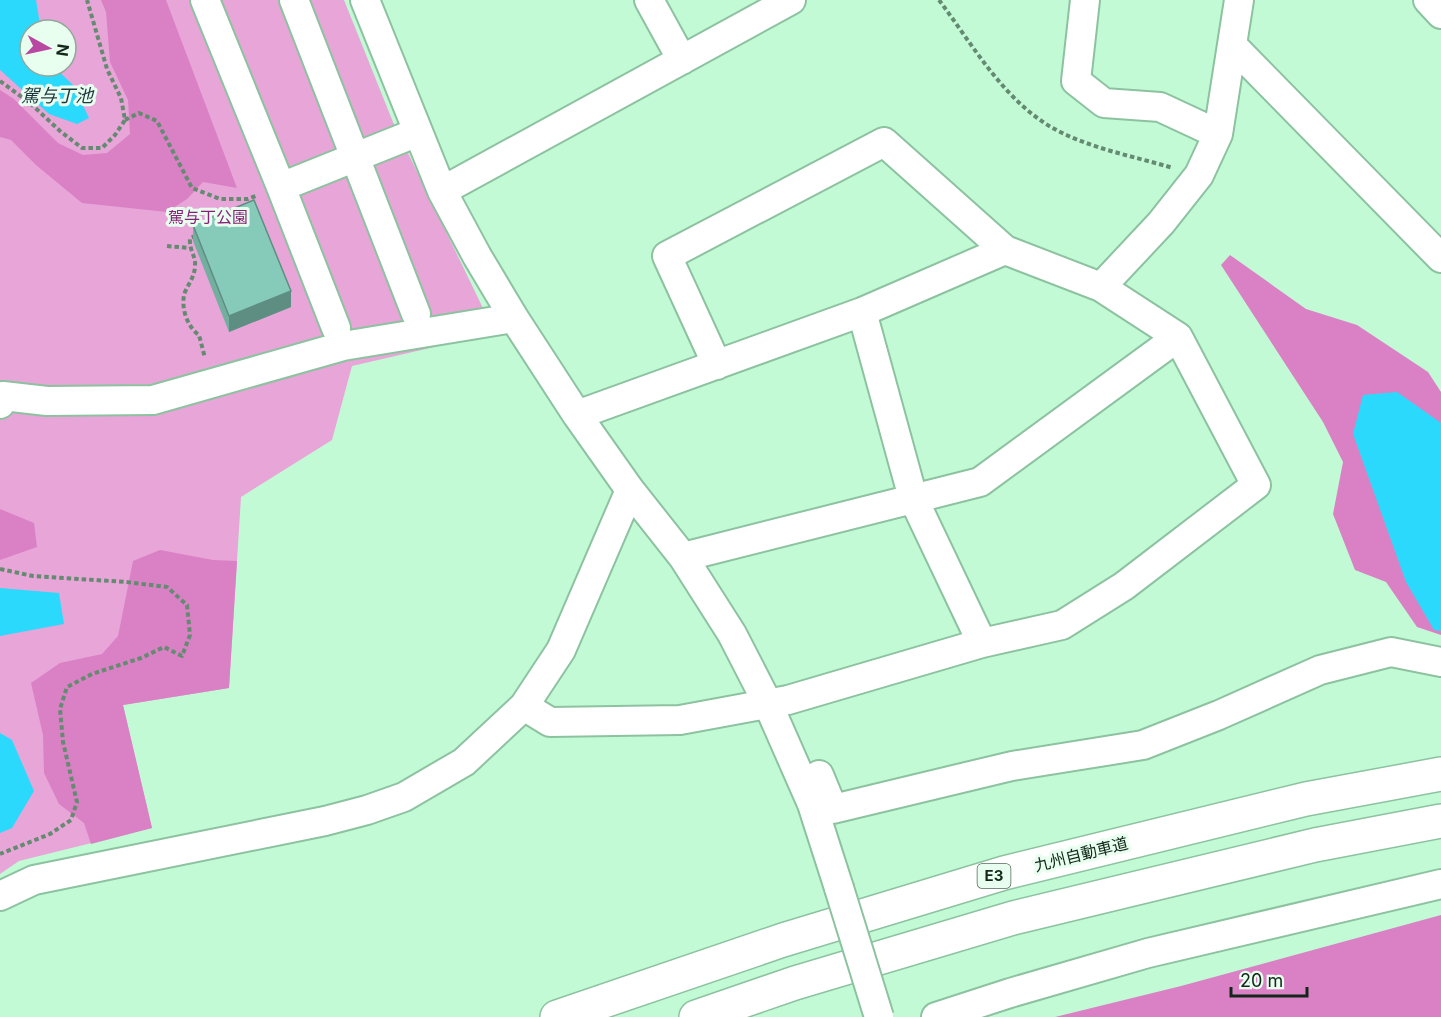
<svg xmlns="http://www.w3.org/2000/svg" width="1441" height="1017" viewBox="0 0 1441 1017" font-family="Inter,'Noto Sans JP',sans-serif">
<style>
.green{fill:#e8a5d7;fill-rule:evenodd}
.forest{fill:#da81c5}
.water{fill:#2bd9fd}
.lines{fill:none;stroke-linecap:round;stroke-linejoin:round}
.minor-casing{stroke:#8dc2a0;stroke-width:32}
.highway-casing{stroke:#8dc2a0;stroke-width:36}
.path{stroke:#658a72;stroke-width:4;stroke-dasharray:4.5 3;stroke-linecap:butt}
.minor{stroke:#fff;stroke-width:28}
.highway{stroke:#fff;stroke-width:33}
.minor-bridge-casing{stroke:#8dc2a0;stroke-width:32;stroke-linecap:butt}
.minor-bridge{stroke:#fff;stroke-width:28}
.wall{fill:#73af9f}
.shaded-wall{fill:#5e8e82}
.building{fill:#86cbb9;stroke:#5e8e82;stroke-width:1.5}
.labels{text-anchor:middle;stroke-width:6;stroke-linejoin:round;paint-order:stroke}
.shield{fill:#e8feef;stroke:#52685a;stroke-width:1.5}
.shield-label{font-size:15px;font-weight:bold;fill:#12271a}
.park-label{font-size:16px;fill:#8a2178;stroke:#e8feef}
.street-label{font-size:16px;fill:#12271a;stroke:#e8feef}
.water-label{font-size:18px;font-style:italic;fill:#1d363d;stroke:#e8feef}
</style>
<rect width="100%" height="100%" fill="#c3fad6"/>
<path class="green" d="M0,0H344L393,122L495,333L352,366L332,440L241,497L229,688L123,705L152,828L19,861L0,874ZM30,30H66V66H30Z"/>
<path class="forest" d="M101,0H166L237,188L203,182L187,199L167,212L82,203L36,165L11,140L0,137V90L14,99L58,143L83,155L107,153L130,134L128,100L110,62L106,12Z
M1230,255L1306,309L1357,325L1428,372L1441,392V635L1417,627L1386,582L1355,570L1333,514L1343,462L1323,422L1221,265Z
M0,509L34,523L37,547L0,560Z
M160,550L213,560L237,561L229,688L123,705L152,828L91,844L84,823L59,804L44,773L43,735L31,683L60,663L102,654L118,636L133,561Z
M1441,915V1017H1055L1181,986Z"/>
<path class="water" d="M0,0H36L41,30H30V66H53L73,85L89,118L77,124L49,114L0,70Z
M1397,392L1441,423V631L1434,630L1406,582L1353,434L1363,395Z
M0,588L59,593L64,624L0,636Z
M0,733L12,740L34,791L12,828L0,833Z"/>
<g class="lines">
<defs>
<path id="minor" d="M205,0L281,187L418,132
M294,0L416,314
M365,0L442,191L477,256L514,318L577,415L630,490L683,557L732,634L768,704L812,804L839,888
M649,0L682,60
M1085,0L1076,81L1104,103L1160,107L1218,134
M1428,0L1441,14
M1232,45L1441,258
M281,187L336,328
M442,191L791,0
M1101,287L1161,223L1199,175L1218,134L1239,0
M862,312L913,498L982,643
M0,404L3,396L47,401L153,400L343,346L514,318
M577,415L862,312L1005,250
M683,557L980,482L1178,337
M524,706L550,722L680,720L788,700L982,643L1062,625L1124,586L1256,485L1178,337L1101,287L1005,250L884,142L667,256L717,365
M819,775L833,809L1012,766L1143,745L1219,715L1320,670L1391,652L1441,662
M0,896L34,880L325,821L367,810L404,797L464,762L524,706L561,650L630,490
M936,1017L1010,993L1148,953L1441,884"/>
<path id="highway" d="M557,1017L783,940L1004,873L1306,799L1441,774
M696,1017L795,983L1013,918L1315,845L1441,821"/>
</defs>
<use href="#minor" class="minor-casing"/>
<use href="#highway" class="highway-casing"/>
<path class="path" d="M939,0C972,44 1003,99 1051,127C1087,148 1133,156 1173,168
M0,81L30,103L60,131L82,148H102L115,135L125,120L121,98L107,69L87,0
M125,120L139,113L157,121L192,188L220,199H248L258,195
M196,236L190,238C189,251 196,256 195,265C195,276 189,283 185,292C180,306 187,327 199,335L205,358
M167,246L189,248
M0,569L33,576L126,582L167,587L187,605L190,635L182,656L164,647L141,658L92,674L67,687L60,709L63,742L77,802L71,820L50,834L0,854"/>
<use href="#minor" class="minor"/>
<use href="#highway" class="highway"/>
<defs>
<path id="minor-bridge" d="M839,888L879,1017"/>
</defs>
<use href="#minor-bridge" class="minor-bridge-casing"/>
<use href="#minor-bridge" class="minor-bridge"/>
</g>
<path class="wall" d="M193,225L291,307L229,332L193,241Z"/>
<path class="shaded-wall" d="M291,291V307L229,332V316Z"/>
<path class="building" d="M254,200L291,291L229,316L193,225Z"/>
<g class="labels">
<rect class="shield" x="977.5" y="864" width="33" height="24" rx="4.5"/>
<g class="shield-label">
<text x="994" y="881">E3</text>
</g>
<g class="park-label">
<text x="208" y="223">駕与丁公園</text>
</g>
<g class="street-label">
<text transform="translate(1081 854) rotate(-14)" y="6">九州自動車道</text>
</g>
<g class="water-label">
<text x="57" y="102">駕与丁池</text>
</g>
</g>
<g transform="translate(48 48) rotate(98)"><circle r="28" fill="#e8feef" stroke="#92a89a" stroke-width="1.5"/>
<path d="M0-4.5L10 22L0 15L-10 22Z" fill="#b948a3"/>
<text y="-9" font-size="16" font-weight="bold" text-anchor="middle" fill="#12271a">N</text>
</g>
<path d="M1231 987v9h76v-9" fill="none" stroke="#12271a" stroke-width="3"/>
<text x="1240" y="987" font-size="18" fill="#12271a" stroke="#e8feef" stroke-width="4.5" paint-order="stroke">20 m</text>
</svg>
